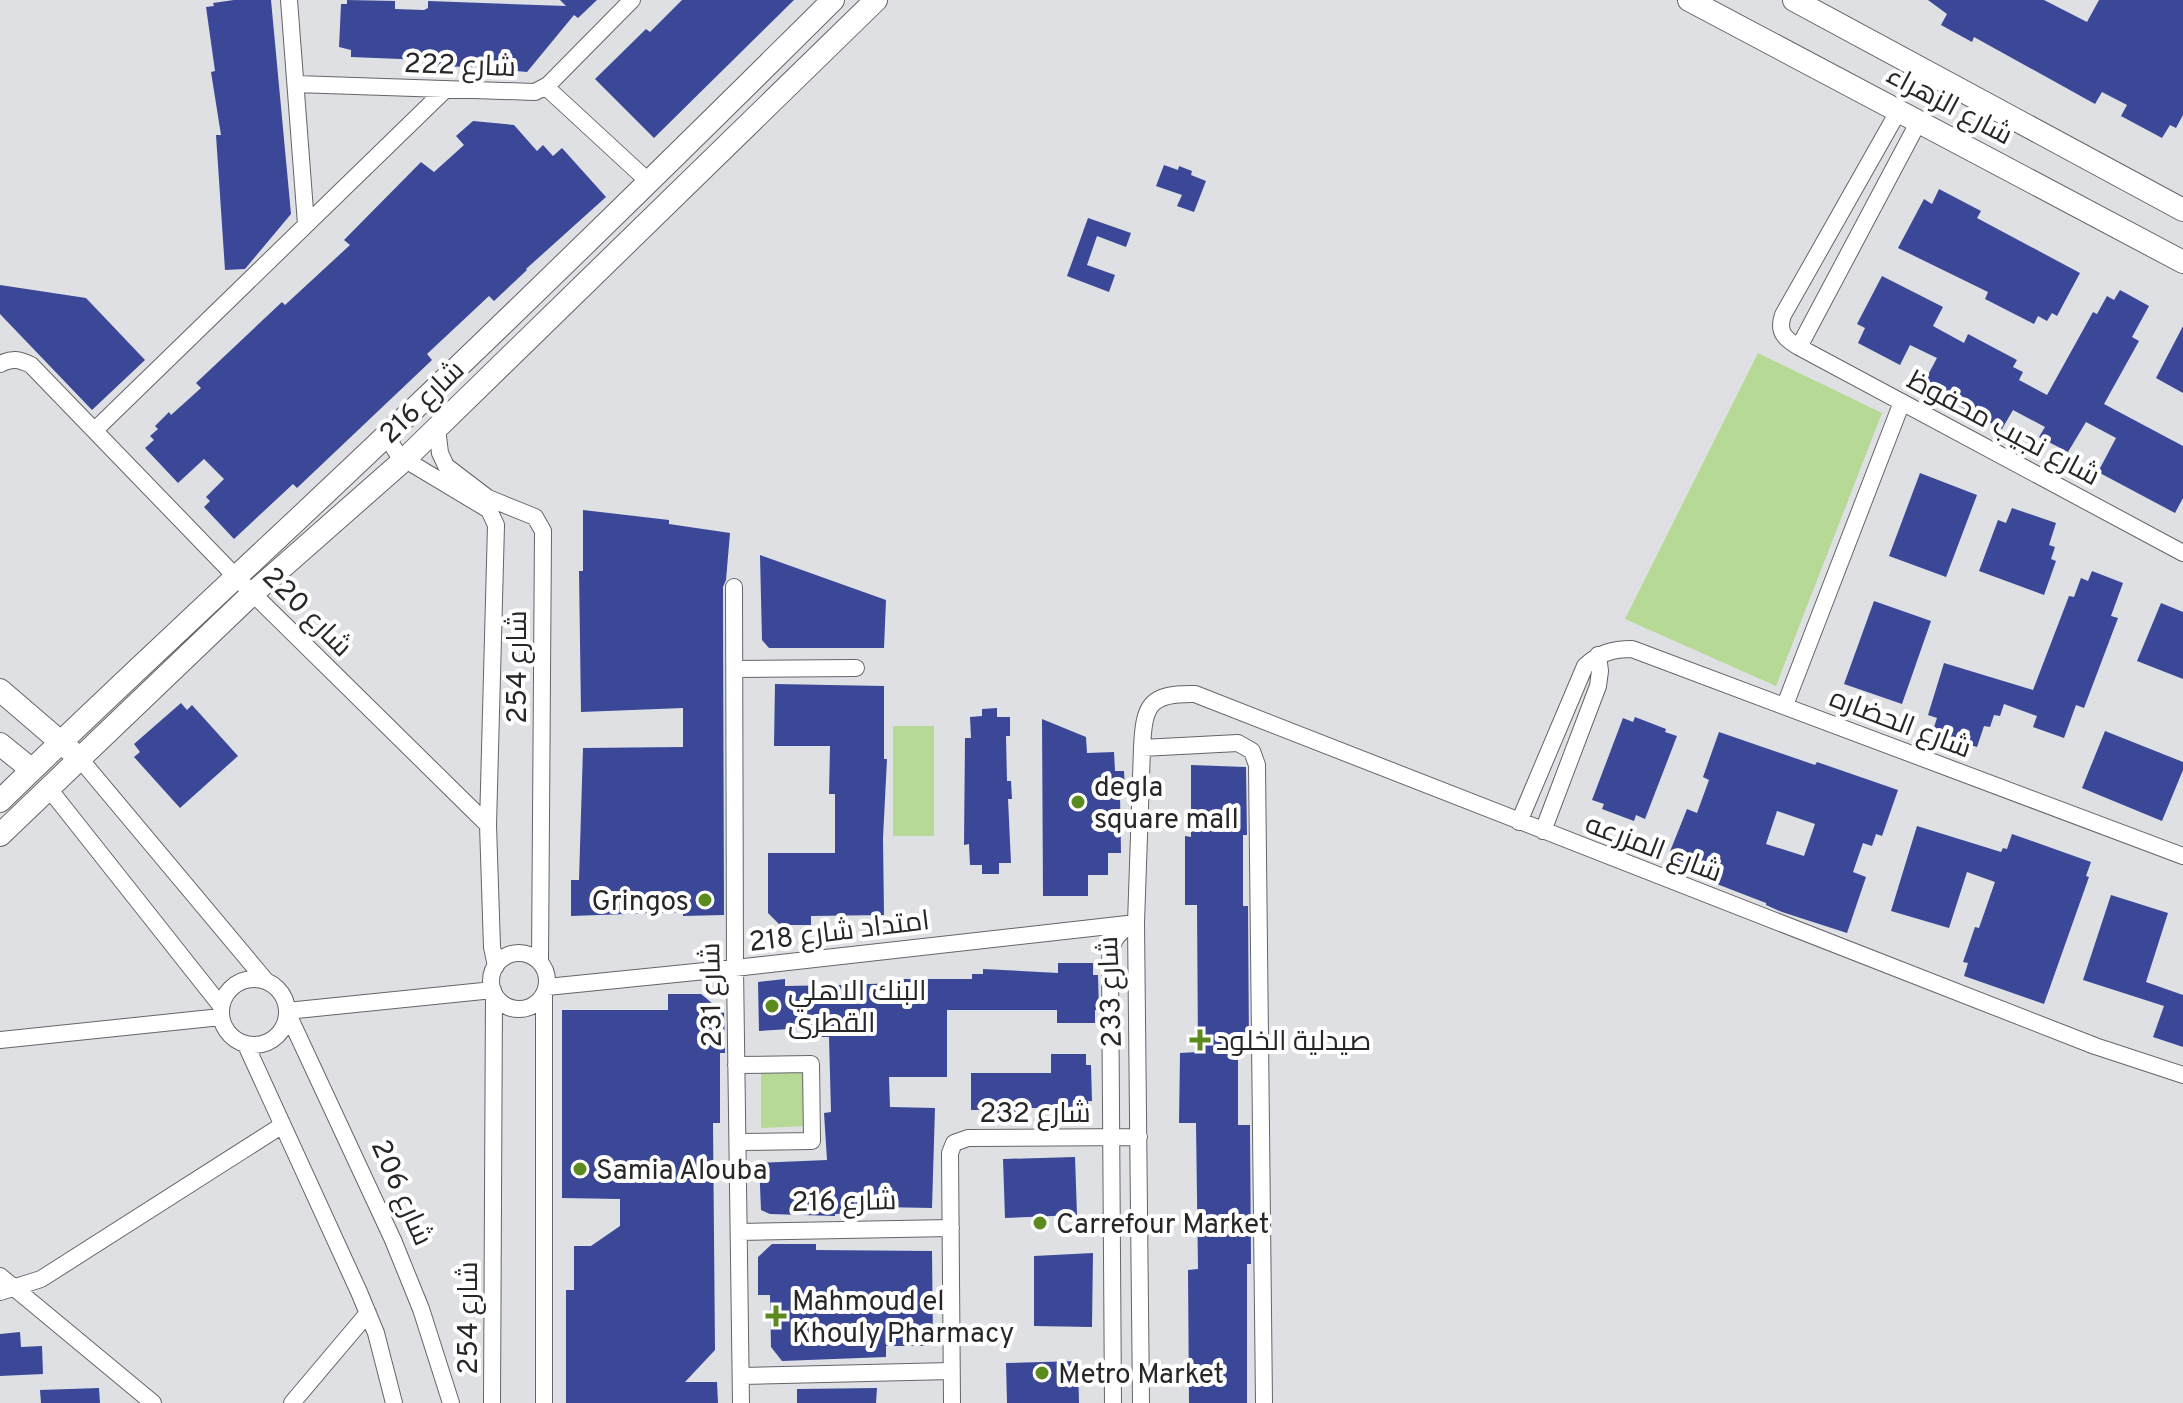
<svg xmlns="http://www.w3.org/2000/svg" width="2183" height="1403" viewBox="0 0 2183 1403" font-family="Overpass,Cairo,sans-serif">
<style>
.green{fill:#b6da96}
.building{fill:#3a4897;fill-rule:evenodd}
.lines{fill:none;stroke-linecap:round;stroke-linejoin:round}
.street-casing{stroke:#646569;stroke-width:18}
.secondary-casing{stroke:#646569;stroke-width:24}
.street{stroke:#fff;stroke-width:16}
.secondary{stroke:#fff;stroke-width:22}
.poi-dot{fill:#5b8b1f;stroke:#fff;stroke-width:3}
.labels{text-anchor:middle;stroke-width:8;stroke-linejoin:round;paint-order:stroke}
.street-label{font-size:28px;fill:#272729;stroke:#fff}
.poi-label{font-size:28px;fill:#272729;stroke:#fff;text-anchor:start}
</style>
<rect width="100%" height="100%" fill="#dfe0e4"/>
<path class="green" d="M1758,353L1882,413L1776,686L1625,619Z
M893,726H934V836H893Z
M761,1073H807V1126L761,1128Z"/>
<path class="building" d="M234,0H271L291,214L245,269L225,270L216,135H221L211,72L215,71L206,7L214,6L213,3Z
M347,0L395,1V9L424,10L428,8V1L566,6L560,0H597L578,18L574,15L527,72L475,67L425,66V60L351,57V50L339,47L341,4H347Z
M682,0H794L654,138L595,79L646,29L650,32Z
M1928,0H2044L2087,22L2099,0H2183V115L2176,128L2170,125L2162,138L2121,116L2127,105L2102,92L2095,104L1974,37L1972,42L1941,25L1947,14Z
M473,121L514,125L537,151L543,145L553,156L562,148L606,197L526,269L527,270L494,301L489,296L427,354L432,360L297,488L293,484L234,539L204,507L210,501L206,497L224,479L204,459L178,483L145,448L154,440L150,436L158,429L155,426L169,412L171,415L201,388L196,383L282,302L285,305L350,245L344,240L421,162L434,172L464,145L456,136Z
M1164,165L1178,170L1179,166L1192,171L1191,175L1206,181L1194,212L1177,206L1182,195L1156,186Z
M1939,189L1981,211L1977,218L2080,273L2057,316L2052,313L2047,321L2038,316L2034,324L1985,299L1988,292L1898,248L1924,199L1932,204Z
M1088,218L1131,233L1126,247L1097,236L1087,265L1115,275L1109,292L1067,276Z
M1882,276L1943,307L1933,326L1964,343L1968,334L2017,360L2013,367L2023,372L2019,380L2047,395L2093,312L2097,314L2107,296L2114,300L2120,290L2149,306L2132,337L2139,341L2104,404L2183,446V498L2175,513L2098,472L2116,438L2086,422L2068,452L2039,437L2045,427L2013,410L2002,429L1922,386L1937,358L1910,345L1900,365L1858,343L1865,328L1857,324Z
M0,285L86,298L145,360L92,410L0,314Z
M2183,326V393L2156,378Z
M1920,473L1977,495L1946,577L1889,556Z
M2012,508L2056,523L2049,545L2055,547L2051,559L2056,561L2044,595L1979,571L1998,520L2006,523Z
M583,510L669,520V524L730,533L726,580L723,587L724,915L683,916V912L571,916V880H579L583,748L683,747V708L581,712L579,571H583Z
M760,555L886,600L884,648H769L762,640Z
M2092,571L2123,583L2111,616L2118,618L2084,708L2076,705L2064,738L2033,727L2037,716L2004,704L2000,716L1994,715L1990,727L1984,726L1977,747L1932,733L1937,718L1928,715L1944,663L2033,690L2069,596L2074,597L2081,578L2088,581Z
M1874,601L1931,621L1902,704L1844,684Z
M2161,603L2183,612V679L2137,661Z
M775,684L884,686V759H887L883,838L884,915L811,916V925H780L768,913V853H835V794H829L830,746H774Z
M181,703L187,710L192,705L238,756L180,808L134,757L140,752L134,744Z
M997,708V717H1010V736H1006L1007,781H1011L1012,799H1008L1011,863H999V874H982V865H970L969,844L964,845L965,738H971L970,717L982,716V709Z
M1635,717L1666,729L1665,732L1677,736L1645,819L1636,815L1634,821L1602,809L1604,804L1592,800L1623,718L1633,722Z
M1042,719L1086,737L1087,753L1114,752L1115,771H1124L1125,793H1120L1121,853H1108V875H1088V896H1043Z
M2105,731L2183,762V770L2162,821L2082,788Z
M1719,732L1815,765L1817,762L1898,790L1882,836L1876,834L1872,846L1863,843L1853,872L1866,877L1847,933L1782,912L1766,905V903L1665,864L1687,809L1697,813L1709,780L1703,777ZM1777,811L1815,824L1804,856L1766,844Z
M1191,765L1246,767L1247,835H1243V906H1248L1249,1045H1238V1125H1250L1251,1264H1247V1403H1189L1188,1270L1198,1269L1196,1123H1179L1180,1053L1198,1052L1197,905H1185V836L1191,837Z
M1917,826L2001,852L2003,848L2007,849L2012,834L2091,862L2086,876L2089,877L2044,1004L1964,976L1968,963L1963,962L1975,927L1979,928L1995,882L1967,872L1949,928L1891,911Z
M2111,895L2168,913L2146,982L2183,995V1047L2153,1037L2164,1006L2083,980Z
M1058,963H1093V975H1098L1099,1010H1095V1023H1057V1010H947V1077H889L890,1107L935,1108L932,1208L879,1207V1213L835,1214V1216L770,1214L761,1210L759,1163L827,1160L824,1113L831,1112L829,1037H805V1028L759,1031L758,982L785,979V986L843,985L896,983V979H972V974H983V969L1058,973Z
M668,994H701L724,1013L725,1053H720V1123H713L715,1350L685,1382H717L718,1403H566V1290H574V1246H591L620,1226V1199L562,1198V1010H668Z
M1051,1054H1086V1065H1091L1092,1101H1088L1089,1113L1051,1114V1108H1019V1113L983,1114V1110H971V1073H1051Z
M1075,1157L1077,1215L1005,1218L1003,1159Z
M772,1244H816V1250L932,1251L933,1346H886V1357L782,1361L771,1347L770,1295H758V1257Z
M1093,1253L1092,1327L1034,1326V1256Z
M20,1332L21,1347L42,1346L43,1374L0,1376V1334Z
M1078,1361L1079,1403H1007L1006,1363Z
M99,1388L100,1403H41L40,1390Z
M877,1388L876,1403H797V1389Z"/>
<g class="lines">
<defs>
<path id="street" d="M289,0L306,224
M296,84L535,92L548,85L632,0
M546,87L649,182
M1899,110L1783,315C1777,332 1785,339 1799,347L2183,553
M1799,347L1919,121
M0,364C12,358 19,359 31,365L236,577L488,825
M437,428L440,453L446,466L488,498L535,517L543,531L540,962
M95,430L446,89
M390,432L392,445L399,456L489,510L496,525L488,825L492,947L496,966
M734,587L735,968L741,1403
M735,669L856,668
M1785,705L1902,402
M1142,748L1238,743L1252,751L1257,765L1264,1403
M81,760L266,981
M50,790L221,1006
M1519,822L1585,666C1599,653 1613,649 1632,649L2183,856
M1543,831L1598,686L1600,671L1598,655
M491 981a28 28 0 1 1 56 0a28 28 0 1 1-56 0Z
M221 1012a33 33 0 1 1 66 0a33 33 0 1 1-66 0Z
M547,987L735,968L1136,923
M544,994V1403
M287,1011L493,990
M287,1012L393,1240L421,1309L451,1403
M0,1040L221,1017
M246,1045L359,1292L376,1333L394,1403
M736,1065L811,1064L812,1141L738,1142
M739,1232L951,1228
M0,1276L153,1403
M0,1292L41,1279L281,1126
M741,1376L951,1371
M292,1403L368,1313
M492,1403L494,994
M952,1403L950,1153L954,1143L968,1138L1139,1137
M1113,1403L1110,961C1111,942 1115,935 1131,925
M1141,1403L1136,923L1142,748C1144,705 1149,693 1195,694L2095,1046L2183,1075"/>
<path id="secondary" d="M1689,0L2183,262
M1794,0L2183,210
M0,690L71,751
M0,744L32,770
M0,801C128,676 261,555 391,431C540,289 687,145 833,0
M0,835L253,593L404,460L876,0"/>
</defs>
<use href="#street" class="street-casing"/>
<use href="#secondary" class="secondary-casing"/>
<use href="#street" class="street"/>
<use href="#secondary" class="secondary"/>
</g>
<g class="poi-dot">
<circle cx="1078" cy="802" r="8"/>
<circle cx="705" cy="900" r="8"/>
<circle cx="772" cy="1006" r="8"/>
<path d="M1196 1028h8v8h8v8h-8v8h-8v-8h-8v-8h8z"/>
<circle cx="580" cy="1169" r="8"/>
<circle cx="1040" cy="1223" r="8"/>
<path d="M772 1304h8v8h8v8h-8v8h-8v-8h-8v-8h8z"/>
<circle cx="1042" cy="1373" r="8"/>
</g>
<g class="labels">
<g class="street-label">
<text transform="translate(460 64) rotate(2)" y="10">شارع 222</text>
<text transform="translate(1950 104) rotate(28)" y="10">شارع الزهراء</text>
<text transform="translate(421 401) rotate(-44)" y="10">شارع 216</text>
<text transform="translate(2004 427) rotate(28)" y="10">شارع نجيب محفوظ</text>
<text transform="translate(308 611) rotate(45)" y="10">شارع 220</text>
<text transform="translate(516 667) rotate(-90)" y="10">شارع 254</text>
<text transform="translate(1901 722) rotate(21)" y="10">شارع الحضاره</text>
<text transform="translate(1654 847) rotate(21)" y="10">شارع المزرعه</text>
<text transform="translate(839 930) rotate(-7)" y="10">امتداد شارع 218</text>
<text transform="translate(1109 992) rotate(-92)" y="10">شارع 233</text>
<text transform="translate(710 995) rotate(-91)" y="10">شارع 231</text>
<text x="1035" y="1122">شارع 232</text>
<text transform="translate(403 1192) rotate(66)" y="10">شارع 206</text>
<text transform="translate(844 1200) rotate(-1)" y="10">شارع 216</text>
<text transform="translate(467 1318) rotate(-90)" y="10">شارع 254</text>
</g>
<g class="poi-label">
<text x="1094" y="796">degla<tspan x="1094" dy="32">square mall</tspan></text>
<text x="689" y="910" text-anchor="end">Gringos</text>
<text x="788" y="1000">البنك الاهلي<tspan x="788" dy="32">القطرى</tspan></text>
<text x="1216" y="1050">صيدلية الخلود</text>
<text x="596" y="1179">Samia Alouba</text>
<text x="1056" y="1233">Carrefour Market</text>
<text x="792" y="1310">Mahmoud el<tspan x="792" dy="32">Khouly Pharmacy</tspan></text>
<text x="1058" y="1383">Metro Market</text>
</g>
</g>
</svg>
